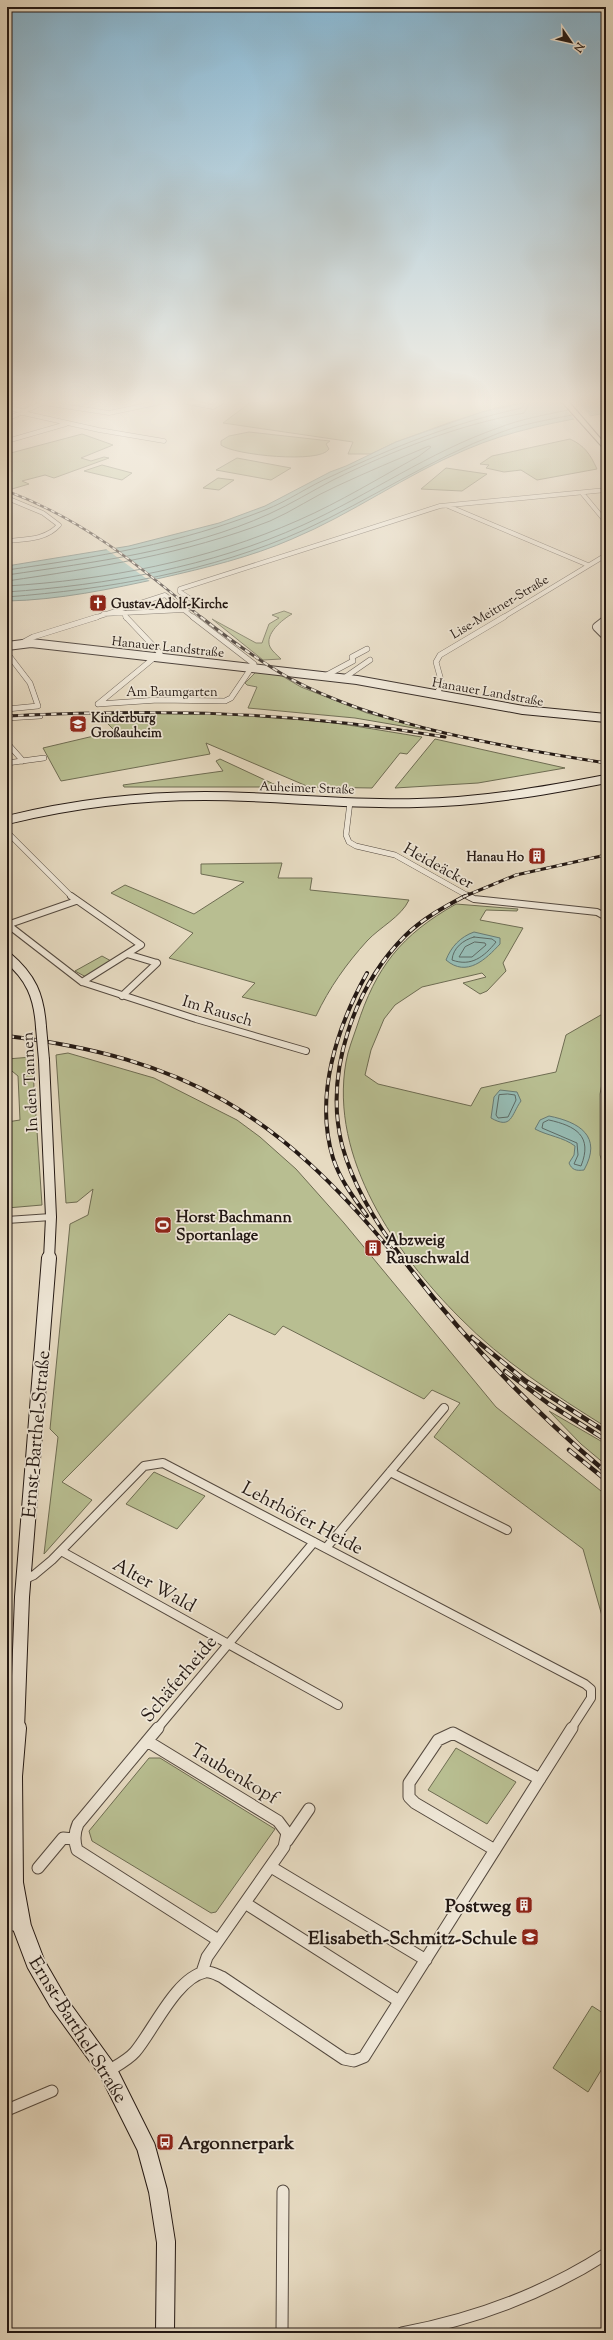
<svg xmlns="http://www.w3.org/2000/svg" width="613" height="2340" viewBox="0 0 613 2340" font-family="'Sorts Mill Goudy',serif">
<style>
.green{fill:#b8be91;stroke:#6e6c52}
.water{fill:#96bbb3;stroke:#687a73}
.pier{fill:#e6dac1}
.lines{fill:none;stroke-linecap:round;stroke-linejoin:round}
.shore{stroke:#5d6a64;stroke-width:1}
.street-far4-casing{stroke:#54493f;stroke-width:5}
.street-far3-casing{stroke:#54493f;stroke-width:6}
.street-far2-casing{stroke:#54493f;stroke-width:8}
.street-far1-casing{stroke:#54493f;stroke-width:10}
.street-casing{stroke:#54493f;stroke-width:13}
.secondary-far3-casing{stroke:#241914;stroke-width:10}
.secondary-far2-casing{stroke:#241914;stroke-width:12}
.secondary-far1-casing{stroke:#241914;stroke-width:16}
.secondary-casing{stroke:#241914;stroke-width:20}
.highway-casing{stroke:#241914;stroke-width:2}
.street-far4{stroke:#efe7d7;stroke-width:4}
.street-far3{stroke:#efe7d7;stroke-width:5}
.street-far2{stroke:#efe7d7;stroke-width:6}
.street-far1{stroke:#efe7d7;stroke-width:8}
.street{stroke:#efe7d7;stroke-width:11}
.secondary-far3{stroke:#efe7d7;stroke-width:8}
.secondary-far2{stroke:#efe7d7;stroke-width:10}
.secondary-far1{stroke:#efe7d7;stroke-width:14}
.secondary{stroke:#efe7d7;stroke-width:18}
.highway{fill:#e6dac1;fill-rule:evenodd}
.rail-far3-casing{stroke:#241914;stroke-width:2.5}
.rail-far2-casing{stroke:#241914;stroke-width:3}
.rail-far1-casing{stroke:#241914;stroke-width:4}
.rail-casing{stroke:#241914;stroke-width:4.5}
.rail-far3{stroke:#efe7d7;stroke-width:1.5;stroke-dasharray:4;stroke-linecap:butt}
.rail-far2{stroke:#efe7d7;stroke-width:2;stroke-dasharray:5.5;stroke-linecap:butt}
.rail-far1{stroke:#efe7d7;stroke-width:2.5;stroke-dasharray:7;stroke-linecap:butt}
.rail{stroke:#efe7d7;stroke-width:3;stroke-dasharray:9;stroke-linecap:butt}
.secondary-bridge-casing{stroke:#241914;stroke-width:12;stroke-linecap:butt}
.secondary-bridge{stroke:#efe7d7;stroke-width:10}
.labels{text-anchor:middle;stroke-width:3.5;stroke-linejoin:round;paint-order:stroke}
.far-poi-label{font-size:13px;font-weight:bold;fill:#241914;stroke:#efe7d7;text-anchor:start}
.far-street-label{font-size:13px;fill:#241914;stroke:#efe7d7}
.street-label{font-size:16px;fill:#241914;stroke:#efe7d7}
.poi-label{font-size:16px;font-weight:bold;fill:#241914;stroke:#efe7d7;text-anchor:start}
.near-street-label{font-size:19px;fill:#241914;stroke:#efe7d7}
.near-poi-label{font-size:19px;font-weight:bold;fill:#241914;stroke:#efe7d7;text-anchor:end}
</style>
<rect width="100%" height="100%" fill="#e6dac1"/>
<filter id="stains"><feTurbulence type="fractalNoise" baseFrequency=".005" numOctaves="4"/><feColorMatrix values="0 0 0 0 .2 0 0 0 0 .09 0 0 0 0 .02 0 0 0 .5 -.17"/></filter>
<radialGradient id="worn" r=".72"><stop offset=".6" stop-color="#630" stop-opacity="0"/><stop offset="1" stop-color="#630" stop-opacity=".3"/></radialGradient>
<path class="green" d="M251,402H530L496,408L451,422L396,442L371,454H348L353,442L223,423Z
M249,432L330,441L326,444L329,449C321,464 233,455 221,445V441L229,436Z
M82,434L113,445L81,458L91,461L104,457L109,458L54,478L45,475L22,481L29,484L12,489L7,488V471L12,470L7,468V454Z
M570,439C585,446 590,454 597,469L537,480L521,470L504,472L486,468L489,465L480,464L492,456Z
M237,458L291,468L271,480L216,470Z
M102,465L132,473L122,480L84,471Z
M446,468L487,474L462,491L421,489Z
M218,478L234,480L219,490L203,488Z
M284,611L292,614C283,619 264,634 270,647C272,651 277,655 281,659L263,660L212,619L256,643H262L269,624L279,618L272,615Z
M257,671L277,673L301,687L367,713L437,732L355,718L248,708L257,687L247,685L245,683Z
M97,713C160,713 223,713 286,718C332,721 377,730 422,737L407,754L400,753L372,788L309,787L206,743L210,754L61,781L43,748L115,731Z
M435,739L565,768L478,783L395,788Z
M220,759L280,787H124L123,785L223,771L216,761Z
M282,863L278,878H312L310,890L409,900C401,917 380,927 367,941C347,963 329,988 316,1016L242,997L255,983L169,958L193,933L111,893L125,885L194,914L244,882L201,874V864Z
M456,904L518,909L517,911L486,910L480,920L523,928L503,963L506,971L487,991L480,994L463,983L486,977L482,973L422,987L395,1005L384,1019L371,1050L365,1075L378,1084L471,1106L481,1088L556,1072L566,1035L606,1012V1063L600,1094V1155L606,1176V1427C555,1395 502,1361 460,1318C396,1254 329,1158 346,1062C348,1050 353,1038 357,1026C376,967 401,935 456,904Z
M102,956L111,961L86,977L75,971Z
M68,1053L154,1078L237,1120L260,1137L296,1169L344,1223L496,1407L606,1495V1630L583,1549L434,1437L460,1403L432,1390L424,1399L283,1326L275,1335L229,1314L62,1482L92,1500L44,1554L58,1437L50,1429L70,1224L88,1215L93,1189L77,1202L66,1203L56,1055Z
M32,1057L42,1205L7,1208V1122L20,1120L18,1076L7,1067V1059Z
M549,1411L606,1444V1465L581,1444Z
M154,1472L205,1496L177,1529L126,1504Z
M456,1748L516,1782L487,1824L428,1790Z
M149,1758H160L275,1829L216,1912L211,1913L92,1841L89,1831Z
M592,2006L606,2015V2062L588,2092L553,2068Z"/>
<path class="water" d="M530,402H606V413C557,422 511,430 465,450C405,475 352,514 292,539C251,557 205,568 161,578C111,589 59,600 7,601V566L129,546L219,523L265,506L330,472L346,466L396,442L482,412Z
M474,932L500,938V944C486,959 467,978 446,960C451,947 460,937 474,932Z
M500,1090L517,1092L521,1101C511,1115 512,1130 491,1118L494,1097Z
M549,1116C579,1122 603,1136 584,1170C576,1171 572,1170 569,1163L574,1155L575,1146C563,1137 548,1136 535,1129L540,1120Z"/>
<path class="pier" d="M560,402H578L592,418L575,420Z
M114,547L159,581L151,582L106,549Z"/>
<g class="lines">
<path class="shore" d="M7,570C98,557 179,544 265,510C288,501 309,486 332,476C393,447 456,422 522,408L525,402
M7,575C95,562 187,551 269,514C291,504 312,491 333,480C394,450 458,425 524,413L530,402
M7,581C96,568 185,554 270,521C293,511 314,496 337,486C367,472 398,459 429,446L431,447L419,456C379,478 340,502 299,520C207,561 106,580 7,586
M7,592C107,585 211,567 303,525C369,495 429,452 498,428C521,419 544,415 568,410
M7,597C108,589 211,572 304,530C370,500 430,459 499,433C522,424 547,420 572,415
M474,937L492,939L496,942C484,957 471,967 452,960C453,948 463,940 474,937Z
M475,942L485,943L486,945L472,957H459L465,947Z
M508,1094L515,1095L516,1100L508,1117L498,1118L496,1115L499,1095Z
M549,1120C576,1126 593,1136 581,1166L574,1164L578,1155L577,1143L542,1128L543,1123Z"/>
<defs>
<path id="street-far4" d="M186,402L213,407L222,402
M44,403L109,413L161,402
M7,407L25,412
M23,413L99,430L164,441
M7,419L45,402
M7,441L66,424
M7,469L10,471
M582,493L606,522
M7,498L43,513L59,525C46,540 25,539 7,541
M448,506L588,565
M124,613L126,618
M103,614L184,610L200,605L180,592V589L440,506L606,490
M94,618L165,595L194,618
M502,618L606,555"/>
<path id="street-far3" d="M22,643L33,637L97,617
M7,653L30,683L38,706L7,709
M325,676L353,661L352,657L367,649
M344,678L370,660
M436,695L442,684L436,662L440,655L504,617
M98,704L158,700L225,701L231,698L254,664L193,617
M98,704L160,653L126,617
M7,718L40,716
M7,743L23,761
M7,763L44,758
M350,802L346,835L349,842L356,846L395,855L470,897
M7,832L72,897"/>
<path id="street-far2" d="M71,896L141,945L82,982
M468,896L474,899L597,912L606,917
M7,924L82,982L196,1019L306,1051
M7,925L76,901
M127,954L157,963
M122,996L157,963
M7,1220L51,1217"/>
<path id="street-far1" d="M390,1472L507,1530
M326,1548L444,1408
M61,1551L338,1705
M23,1580L34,1575L52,1560L144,1466L163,1463L585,1684L591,1689V1698L571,1729
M157,1729L314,1542"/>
<path id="street" d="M158,1728L78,1824C74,1833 74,1841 77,1850L218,1940
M147,1741L278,1821L287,1833L284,1847L207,1957L202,1972
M287,1841L309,1809
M495,1850L415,1803L409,1797V1783L438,1740L453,1733L540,1779
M271,1867L426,1960
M38,1868L63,1838L74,1839
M245,1903L399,2001
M7,1924L21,1926
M108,2071C118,2065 128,2060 135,2052C153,2031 176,1978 205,1972C211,1971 217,1975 222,1977L344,2059L354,2061L364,2057L572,1728
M7,2110L52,2091
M282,2333L283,2191
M402,2333C476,2319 542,2295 606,2254"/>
<path id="secondary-far3" d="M606,620L597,627L606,636
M7,646L31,643L357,680L523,710L606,718
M7,820C72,804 138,796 205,796C276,796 346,805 417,803C480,802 544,791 606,779"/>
<path id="secondary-far2" d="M7,957C31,977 39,996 41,1027
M44,1060L51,1217L49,1259"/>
<path id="secondary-far1" d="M17,1729L22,1597L49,1258"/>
<path id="secondary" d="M17,1728L13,1776L14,1883L22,1927L36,1964L58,2002L108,2071L146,2147L158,2191L166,2242L165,2333"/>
<path id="highway" d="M562,402H569L606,445V451Z"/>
</defs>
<use href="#street-far4" class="street-far4-casing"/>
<use href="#street-far3" class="street-far3-casing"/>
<use href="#street-far2" class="street-far2-casing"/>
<use href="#street-far1" class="street-far1-casing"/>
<use href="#street" class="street-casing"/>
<use href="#secondary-far3" class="secondary-far3-casing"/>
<use href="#secondary-far2" class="secondary-far2-casing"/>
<use href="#secondary-far1" class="secondary-far1-casing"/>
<use href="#secondary" class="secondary-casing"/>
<use href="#highway" class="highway-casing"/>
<use href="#street-far4" class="street-far4"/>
<use href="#street-far3" class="street-far3"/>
<use href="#street-far2" class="street-far2"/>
<use href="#street-far1" class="street-far1"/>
<use href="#street" class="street"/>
<use href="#secondary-far3" class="secondary-far3"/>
<use href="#secondary-far2" class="secondary-far2"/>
<use href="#secondary-far1" class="secondary-far1"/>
<use href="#secondary" class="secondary"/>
<use href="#highway" class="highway"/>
<defs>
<path id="rail-far3" d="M7,491C86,521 138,565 202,618"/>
<path id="rail-far2" d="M201,617C229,639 259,661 291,679C382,727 505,747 606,763
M7,716C158,709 295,711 445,737
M463,897L516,875L606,855"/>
<path id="rail-far1" d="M367,973C337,1027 314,1096 333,1158C340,1180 354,1198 367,1216
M7,1036C186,1058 278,1114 392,1252
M606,1110V1121
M403,1259C377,1225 353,1186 342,1145C324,1073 354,987 405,936C422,919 444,907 465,896"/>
<path id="rail" d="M402,1258C462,1337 530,1408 606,1472
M472,1337L526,1381L606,1432
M505,1371L549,1404L606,1440
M569,1450L606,1480"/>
</defs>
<use href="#rail-far3" class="rail-far3-casing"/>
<use href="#rail-far2" class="rail-far2-casing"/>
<use href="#rail-far1" class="rail-far1-casing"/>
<use href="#rail" class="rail-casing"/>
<use href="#rail-far3" class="rail-far3"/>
<use href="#rail-far2" class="rail-far2"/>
<use href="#rail-far1" class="rail-far1"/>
<use href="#rail" class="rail"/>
<defs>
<path id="secondary-bridge" d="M41,1027L44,1060"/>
</defs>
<use href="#secondary-bridge" class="secondary-bridge-casing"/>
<use href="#secondary-bridge" class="secondary-bridge"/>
</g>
<linearGradient id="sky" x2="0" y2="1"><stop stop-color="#87b7d3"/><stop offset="0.55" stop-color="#f4eee3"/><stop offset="1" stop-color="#f4eee3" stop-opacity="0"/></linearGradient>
<rect width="613" height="730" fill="url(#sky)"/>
<defs>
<symbol id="church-square" viewBox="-11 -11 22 22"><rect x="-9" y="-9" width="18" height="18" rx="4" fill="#8f2418" stroke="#efe7d7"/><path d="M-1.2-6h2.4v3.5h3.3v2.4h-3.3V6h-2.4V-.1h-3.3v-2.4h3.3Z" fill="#fff"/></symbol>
<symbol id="school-square" viewBox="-11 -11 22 22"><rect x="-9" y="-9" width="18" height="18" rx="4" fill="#8f2418" stroke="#efe7d7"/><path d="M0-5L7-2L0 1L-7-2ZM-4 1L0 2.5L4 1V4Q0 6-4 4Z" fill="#fff"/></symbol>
<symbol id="building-square" viewBox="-11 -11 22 22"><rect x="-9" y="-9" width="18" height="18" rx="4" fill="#8f2418" stroke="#efe7d7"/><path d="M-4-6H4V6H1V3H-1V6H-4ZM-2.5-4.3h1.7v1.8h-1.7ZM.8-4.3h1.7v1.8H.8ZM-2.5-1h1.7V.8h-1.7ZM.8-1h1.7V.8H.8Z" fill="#fff"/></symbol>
<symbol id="stadium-square" viewBox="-11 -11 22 22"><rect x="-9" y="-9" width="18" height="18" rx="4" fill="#8f2418" stroke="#efe7d7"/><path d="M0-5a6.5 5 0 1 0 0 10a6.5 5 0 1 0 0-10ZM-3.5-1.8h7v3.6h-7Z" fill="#fff"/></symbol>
<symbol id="bus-square" viewBox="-11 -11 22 22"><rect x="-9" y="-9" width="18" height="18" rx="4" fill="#8f2418" stroke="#efe7d7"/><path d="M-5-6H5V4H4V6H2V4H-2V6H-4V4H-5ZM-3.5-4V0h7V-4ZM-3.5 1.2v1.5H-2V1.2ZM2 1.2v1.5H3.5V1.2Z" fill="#fff"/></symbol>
</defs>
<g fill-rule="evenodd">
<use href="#church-square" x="88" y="593" width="20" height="20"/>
<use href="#school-square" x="68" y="714" width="20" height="20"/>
<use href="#building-square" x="527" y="846" width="20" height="20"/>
<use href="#stadium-square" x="153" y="1215" width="20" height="20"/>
<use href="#building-square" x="363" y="1238" width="20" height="20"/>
<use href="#building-square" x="514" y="1895" width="20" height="20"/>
<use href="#school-square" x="520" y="1927" width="20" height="20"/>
<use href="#bus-square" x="155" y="2132" width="20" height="20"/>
</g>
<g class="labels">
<g class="far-poi-label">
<text x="111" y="608">Gustav-Adolf-Kirche</text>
<text x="91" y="722">Kinderburg<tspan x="91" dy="15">Großauheim</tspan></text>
<text x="524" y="861" text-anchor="end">Hanau Ho</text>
</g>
<g class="far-street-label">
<text transform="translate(499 606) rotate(-31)" y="5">Lise-Meitner-Straße</text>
<text transform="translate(168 646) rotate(6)" y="5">Hanauer Landstraße</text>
<text x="172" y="696">Am Baumgarten</text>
<text transform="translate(488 691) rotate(10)" y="5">Hanauer Landstraße</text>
<text transform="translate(307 787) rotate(2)" y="5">Auheimer Straße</text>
</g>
<g class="street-label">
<text transform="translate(439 865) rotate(29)" y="6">Heideäcker</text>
<text transform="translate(218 1010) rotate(17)" y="6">Im Rausch</text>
<text transform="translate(29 1082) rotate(-93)" y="6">In den Tannen</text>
</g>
<g class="poi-label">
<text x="176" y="1222">Horst Bachmann<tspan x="176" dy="18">Sportanlage</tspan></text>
<text x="386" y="1245">Abzweig<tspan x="386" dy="18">Rauschwald</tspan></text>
</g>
<g class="near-street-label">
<text transform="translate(35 1434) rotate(-85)" y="7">Ernst-Barthel-Straße</text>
<text transform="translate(303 1517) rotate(28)" y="7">Lehrhöfer Heide</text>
<text transform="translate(155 1584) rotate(29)" y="7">Alter Wald</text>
<text transform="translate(178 1678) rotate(-50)" y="7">Schäferheide</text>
<text transform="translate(235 1773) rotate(31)" y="7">Taubenkopf</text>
<text transform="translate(79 2029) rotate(58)" y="7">Ernst-Barthel-Straße</text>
</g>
<g class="near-poi-label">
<text x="511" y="1912">Postweg</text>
<text x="517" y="1944">Elisabeth-Schmitz-Schule</text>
<text x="178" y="2149" text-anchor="start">Argonnerpark</text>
</g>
</g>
<rect width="613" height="2340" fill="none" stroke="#e6dac1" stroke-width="24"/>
<rect x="8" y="8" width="597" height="2324" fill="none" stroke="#241914" stroke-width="2"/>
<rect x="12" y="12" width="589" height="2316" fill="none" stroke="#241914"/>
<g transform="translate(571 42) rotate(124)" stroke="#efe7d7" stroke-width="3" paint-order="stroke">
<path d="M0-3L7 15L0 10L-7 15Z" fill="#241914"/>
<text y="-6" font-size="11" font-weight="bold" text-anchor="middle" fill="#241914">N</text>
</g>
<rect width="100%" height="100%" filter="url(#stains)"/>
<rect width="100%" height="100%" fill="url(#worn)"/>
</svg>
